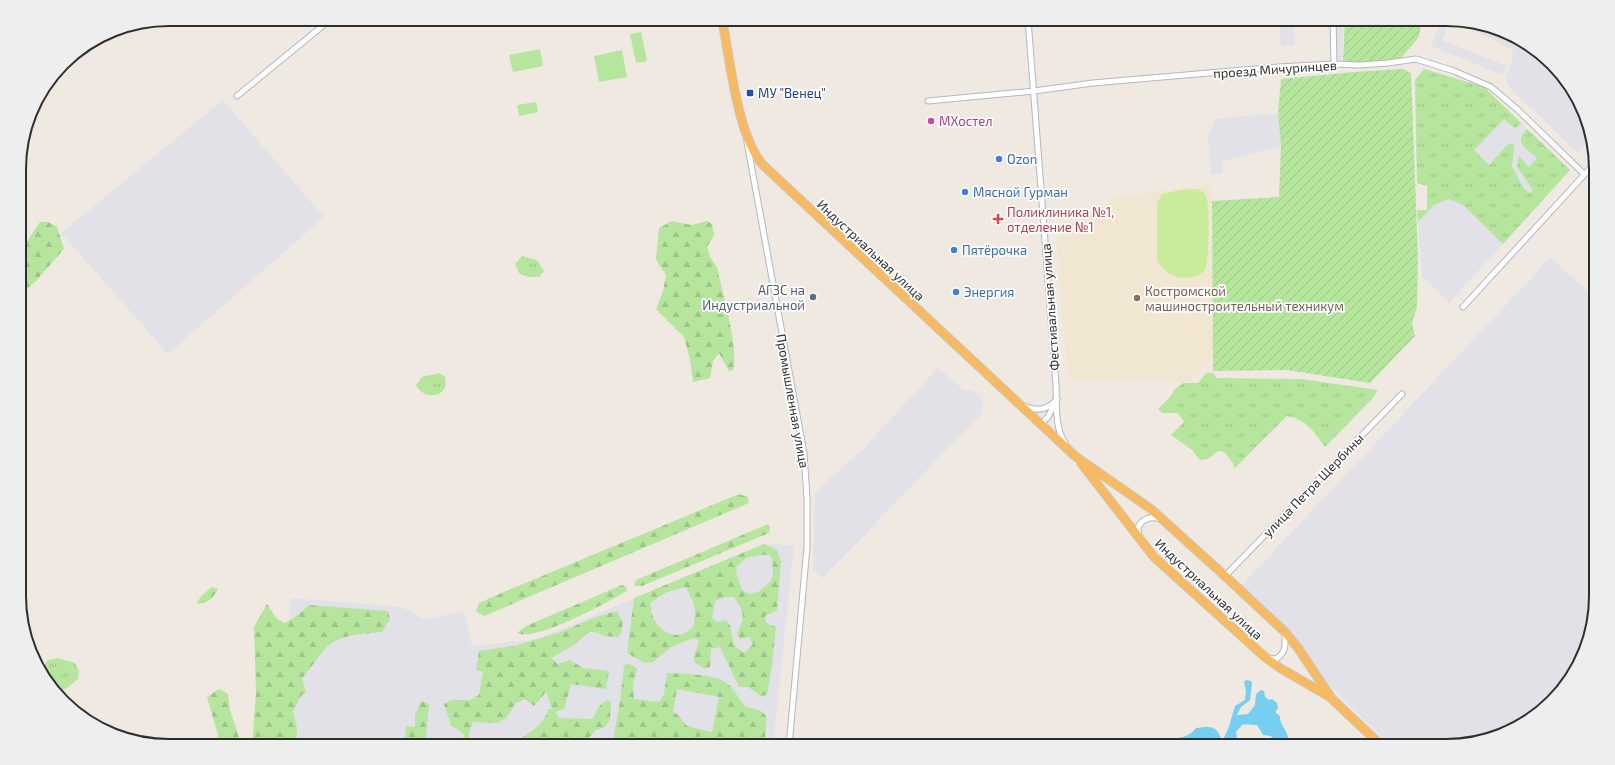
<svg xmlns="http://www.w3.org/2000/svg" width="1615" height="765" viewBox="0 0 1615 765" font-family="'Exo 2',sans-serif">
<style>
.industrial{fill:#e3e1e8}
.education{fill:#f0e6d1}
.grass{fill:url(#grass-tufts)}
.forest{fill:url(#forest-firs);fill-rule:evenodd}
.park{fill:#b6e59e}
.garden{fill:url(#garden-furrows)}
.pitch{fill:#c9ec9a}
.water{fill:#75cff0}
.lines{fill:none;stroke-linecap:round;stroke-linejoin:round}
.minor-casing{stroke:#b4b7c1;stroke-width:7}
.trunk-casing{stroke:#c9c9c9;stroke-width:10}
.minor{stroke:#fff;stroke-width:5}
.trunk{stroke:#f8ba60;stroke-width:8}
.transit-dot{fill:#1a4fb4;stroke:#fff;stroke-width:1.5}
.hotel-dot{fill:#d1479c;stroke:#fff;stroke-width:1.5}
.shop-dot{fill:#3f7fe0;stroke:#fff;stroke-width:1.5}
.health-dot{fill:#e0444e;stroke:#fff;stroke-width:1.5}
.service-dot{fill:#5c6f8a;stroke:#fff;stroke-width:1.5}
.education-dot{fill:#8d6e63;stroke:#fff;stroke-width:1.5}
.labels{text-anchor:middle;stroke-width:3.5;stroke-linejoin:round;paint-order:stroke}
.street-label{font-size:13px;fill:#2e2e2e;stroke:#fff}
.transit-label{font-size:13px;fill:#164399;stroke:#fff;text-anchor:start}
.hotel-label{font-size:13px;fill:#b23c85;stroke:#fff;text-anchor:start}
.shop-label{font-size:13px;fill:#366cbe;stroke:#fff;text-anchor:start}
.health-label{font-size:13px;fill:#be3a42;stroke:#fff;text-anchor:start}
.service-label{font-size:13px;fill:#4e5e75;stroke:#fff;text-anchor:end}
.education-label{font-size:13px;fill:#785e54;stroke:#fff;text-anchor:start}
.rim{fill:none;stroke:#2e2e2e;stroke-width:2}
</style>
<defs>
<pattern id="grass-tufts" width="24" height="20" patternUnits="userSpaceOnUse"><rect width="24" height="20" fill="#b6e59e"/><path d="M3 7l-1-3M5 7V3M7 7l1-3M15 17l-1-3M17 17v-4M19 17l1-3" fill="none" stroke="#9dc588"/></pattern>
<pattern id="forest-firs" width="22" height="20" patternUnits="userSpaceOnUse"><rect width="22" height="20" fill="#b6e59e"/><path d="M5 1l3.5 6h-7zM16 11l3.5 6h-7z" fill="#9dc588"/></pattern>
<pattern id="garden-furrows" width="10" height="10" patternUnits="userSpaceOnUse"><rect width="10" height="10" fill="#b6e59e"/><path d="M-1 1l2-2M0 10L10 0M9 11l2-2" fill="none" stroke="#9dc588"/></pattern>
</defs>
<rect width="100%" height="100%" fill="#efe9e1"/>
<path class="industrial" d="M1279,19H1293L1295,45L1281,46Z
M1336,19H1343L1342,62H1336Z
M1442,19L1450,20L1442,40L1507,66L1503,75L1431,46Z
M1455,21L1504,30L1538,50L1565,78L1585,112L1592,138L1578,153L1508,86L1506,78L1512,62L1513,50Z
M1424,69L1484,87L1570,170L1449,303L1422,277L1417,210H1427V186L1417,183L1415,80Z
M223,100L324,217L168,354L61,233Z
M1278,113L1281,146L1223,161V173L1211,174L1208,137L1215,119Z
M1551,257L1595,299L1596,597L1585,654L1559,695L1530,721L1495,738L1456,746H1391L1328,684L1299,643L1241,586Z
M938,368L964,390H973L983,400L981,414L823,578L813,569L815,492L862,450Z
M764,544L794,545L773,746H277L291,598L402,607L423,619L464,612L472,646L537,639Z"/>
<path class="education" d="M1211,184L1213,356L1190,382L1068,380L1056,240L1061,235L1058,230L1057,222L1082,220L1117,197Z"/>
<path class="grass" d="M1424,69L1484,87L1521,123L1516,128L1513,127L1504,119L1474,150L1489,165L1507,145L1512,143L1514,146L1512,167L1524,189L1530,193L1533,190L1517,167L1519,156L1529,167L1537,158C1526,147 1513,144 1527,129L1570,170L1503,244L1463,205L1449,199L1434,205L1418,222L1417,210H1427V186L1417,183L1415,80Z
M522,256L537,260L544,271L539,277H528L519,273L515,264Z
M439,373L445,377C445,380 446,384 445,387C440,400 420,396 416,385L422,377Z
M1206,373H1213L1216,378L1302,379L1378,390L1373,398L1325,447C1315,433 1306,419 1287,416L1234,469L1233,463L1224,452L1218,451L1208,459L1200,460L1192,450L1171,435L1184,422L1178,413H1162L1158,409L1171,396L1174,390L1183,383H1198Z
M58,658L75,663L79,671L78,679C71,685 64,692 54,692L50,687L40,671L48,660Z"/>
<path class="forest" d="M672,221L692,225L707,221L712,224L714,235L707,247L710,257L717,267C722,292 739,347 733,370L729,371L719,353L713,361L710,378L693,382L690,360L684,337L656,309L663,291L666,275L656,260L659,228Z
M40,222H48L57,227L64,249L36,281L20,295V252Z
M739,494L748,497L749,503L484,616L476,611L479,603L499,594Z
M768,524L770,527L769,533L642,586H634L636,580Z
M764,544L777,550L781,561L777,610L765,616L766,623L776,627L772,665L767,695L761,696L748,687H739L720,647L711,649L710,667L705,669L695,663L694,657L699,641L696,638L688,640L670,648L653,662L645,663L627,653L634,598ZM761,555H770L772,559L773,573L771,581L758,592L750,594L742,590L736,573L737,566L746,558ZM686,587C694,605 698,606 693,627C690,629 687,632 683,634C665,640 648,618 651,602L667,592ZM725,597H734C745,613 745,617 737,634L740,639L749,637L753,644L744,653L734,645L730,625L725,620L718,622L712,618L715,601Z
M622,585L626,587L627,591C607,602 537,642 517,633L526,626Z
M212,587L218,589C212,600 208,603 196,604L202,595Z
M267,604L277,619L285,623L295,617L309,605L388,611L390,619L382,632C364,634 338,634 325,649C317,658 310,669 302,679L306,692L301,696L293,712L297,728L296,746L252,745L256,693L254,627Z
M617,611L623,622L621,633L618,637L604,636L596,632H589L574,645L551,658L558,664L570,660L583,668L609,671L606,689L571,684L564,709L557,711L556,714L560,718L592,719C598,711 600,699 611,701L610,720L605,727L596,730L585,742L570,746H519L517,742C530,731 544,726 548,709H552L546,692L534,706L525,699L516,703L506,718L498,723L473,722L469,734L470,742L476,745L492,746H462L464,735L459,730L451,726L444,704L451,700H470L479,695L483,672L476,670L479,651L514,646L558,633L596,617Z
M627,663L632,665L637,669L633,684L634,699L659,702L664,694L667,673C683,674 717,673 729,685C735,691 740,700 746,707C754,709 763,709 767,718L764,746H612L620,701L624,666ZM677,689L719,697L712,732L687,726L677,714L673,712Z
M219,689L228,694L230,710L242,746H215L218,735L207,697Z
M421,701L429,704L425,746H404L406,726L415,727V715Z"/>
<path class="park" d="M641,32L647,61L636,63L630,34Z
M540,49L543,66L513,72L509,55Z
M622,50L627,77L599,82L594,56Z
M536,102L538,112L519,116L517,105Z"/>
<path class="garden" d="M1345,19H1423L1418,38L1401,58L1352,64L1343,61Z
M1403,69L1411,73L1418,257L1417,307L1412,323L1415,336L1370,383L1287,370L1213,371L1212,201L1279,197L1281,146L1278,113L1281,79L1354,72Z"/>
<path class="pitch" d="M1197,189C1201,191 1204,192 1206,196C1210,203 1209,264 1205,270C1203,273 1199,275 1195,276C1178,282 1165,274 1157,260V203L1162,194L1180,190Z"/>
<path class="water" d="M1246,680L1251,681L1252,683L1250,700L1241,707L1237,715L1248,714L1255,705L1256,694L1261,690L1264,691L1265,697L1269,700L1272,699L1277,703L1278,709L1276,710V713L1280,716C1279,723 1287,730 1288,738L1286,740L1275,742L1271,736L1263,735L1257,725C1253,725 1245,724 1242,725L1236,732L1238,746H1171L1175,743L1177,738C1183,738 1192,734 1196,728C1211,726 1217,725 1222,741C1229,731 1231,718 1235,706L1245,700L1246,691L1244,682Z"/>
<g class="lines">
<defs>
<path id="minor" d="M1028,19L1056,385C1057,404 1054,426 1065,443
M1333,19L1334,64
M237,96L331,19
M928,101L1034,91L1093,83L1278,67L1334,64L1360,65L1388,63L1416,59L1454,71L1491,87L1518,110L1584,174
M747,142L804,453L807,499V547L789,746
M1463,307L1595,163
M1024,406C1037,412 1048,410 1057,399
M1041,424L1048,417L1055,403
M1139,535C1135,522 1148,515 1160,519
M1225,576L1402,394
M1267,658L1276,659C1287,652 1285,644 1285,632"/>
<path id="trunk" d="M722,19C730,59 737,135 763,165L1075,456L1151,509L1225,576L1285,632L1298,648L1332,699L1382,746
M1081,463L1154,557L1265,657L1280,668L1330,697"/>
</defs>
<use href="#minor" class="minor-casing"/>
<use href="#trunk" class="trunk-casing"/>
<use href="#minor" class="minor"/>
<use href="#trunk" class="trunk"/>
</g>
<rect class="transit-dot" x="746" y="89" width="8" height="8" rx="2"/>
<circle class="hotel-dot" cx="931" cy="121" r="4"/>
<g class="shop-dot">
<circle cx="999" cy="159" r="4"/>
<circle cx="965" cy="192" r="4"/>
<circle cx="954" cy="250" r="4"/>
<circle cx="956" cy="292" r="4"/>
</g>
<path class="health-dot" d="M996 213h4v4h4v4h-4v4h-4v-4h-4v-4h4z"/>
<circle class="service-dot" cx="813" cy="297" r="4"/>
<circle class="education-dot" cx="1137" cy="298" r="4"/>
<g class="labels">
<g class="street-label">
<text transform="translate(1275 69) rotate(-4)" y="5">проезд Мичуринцев</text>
<text transform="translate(871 250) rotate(43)" y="5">Индустриальная улица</text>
<text transform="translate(1050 307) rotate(-94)" y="5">Фестивальная улица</text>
<text transform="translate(793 401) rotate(80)" y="5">Промышленная улица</text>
<text transform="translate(1313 485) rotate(-46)" y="5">улица Петра Щербины</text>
<text transform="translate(1209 589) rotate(43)" y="5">Индустриальная улица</text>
</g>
<g class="transit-label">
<text x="758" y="98">МУ "Венец"</text>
</g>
<g class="hotel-label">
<text x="939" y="126">МХостел</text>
</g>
<g class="shop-label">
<text x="1007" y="164">Ozon</text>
<text x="973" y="197">Мясной Гурман</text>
<text x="962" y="255">Пятёрочка</text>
<text x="964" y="297">Энергия</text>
</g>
<g class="health-label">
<text x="1007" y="217">Поликлиника №1,<tspan x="1007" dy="15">отделение №1</tspan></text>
</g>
<g class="service-label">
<text x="805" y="295">АГЗС на<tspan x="805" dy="15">Индустриальной</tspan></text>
</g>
<g class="education-label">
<text x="1145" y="296">Костромской<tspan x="1145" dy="15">машиностроительный техникум</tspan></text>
</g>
</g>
<path d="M0 0H1615V765H0ZM169 26H1446A143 143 0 0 1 1589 169V596A143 143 0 0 1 1446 739H169A143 143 0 0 1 26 596V169A143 143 0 0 1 169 26Z" fill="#eee" fill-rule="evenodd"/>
<path class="rim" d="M169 26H1446A143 143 0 0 1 1589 169V596A143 143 0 0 1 1446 739H169A143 143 0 0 1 26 596V169A143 143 0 0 1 169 26Z"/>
</svg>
